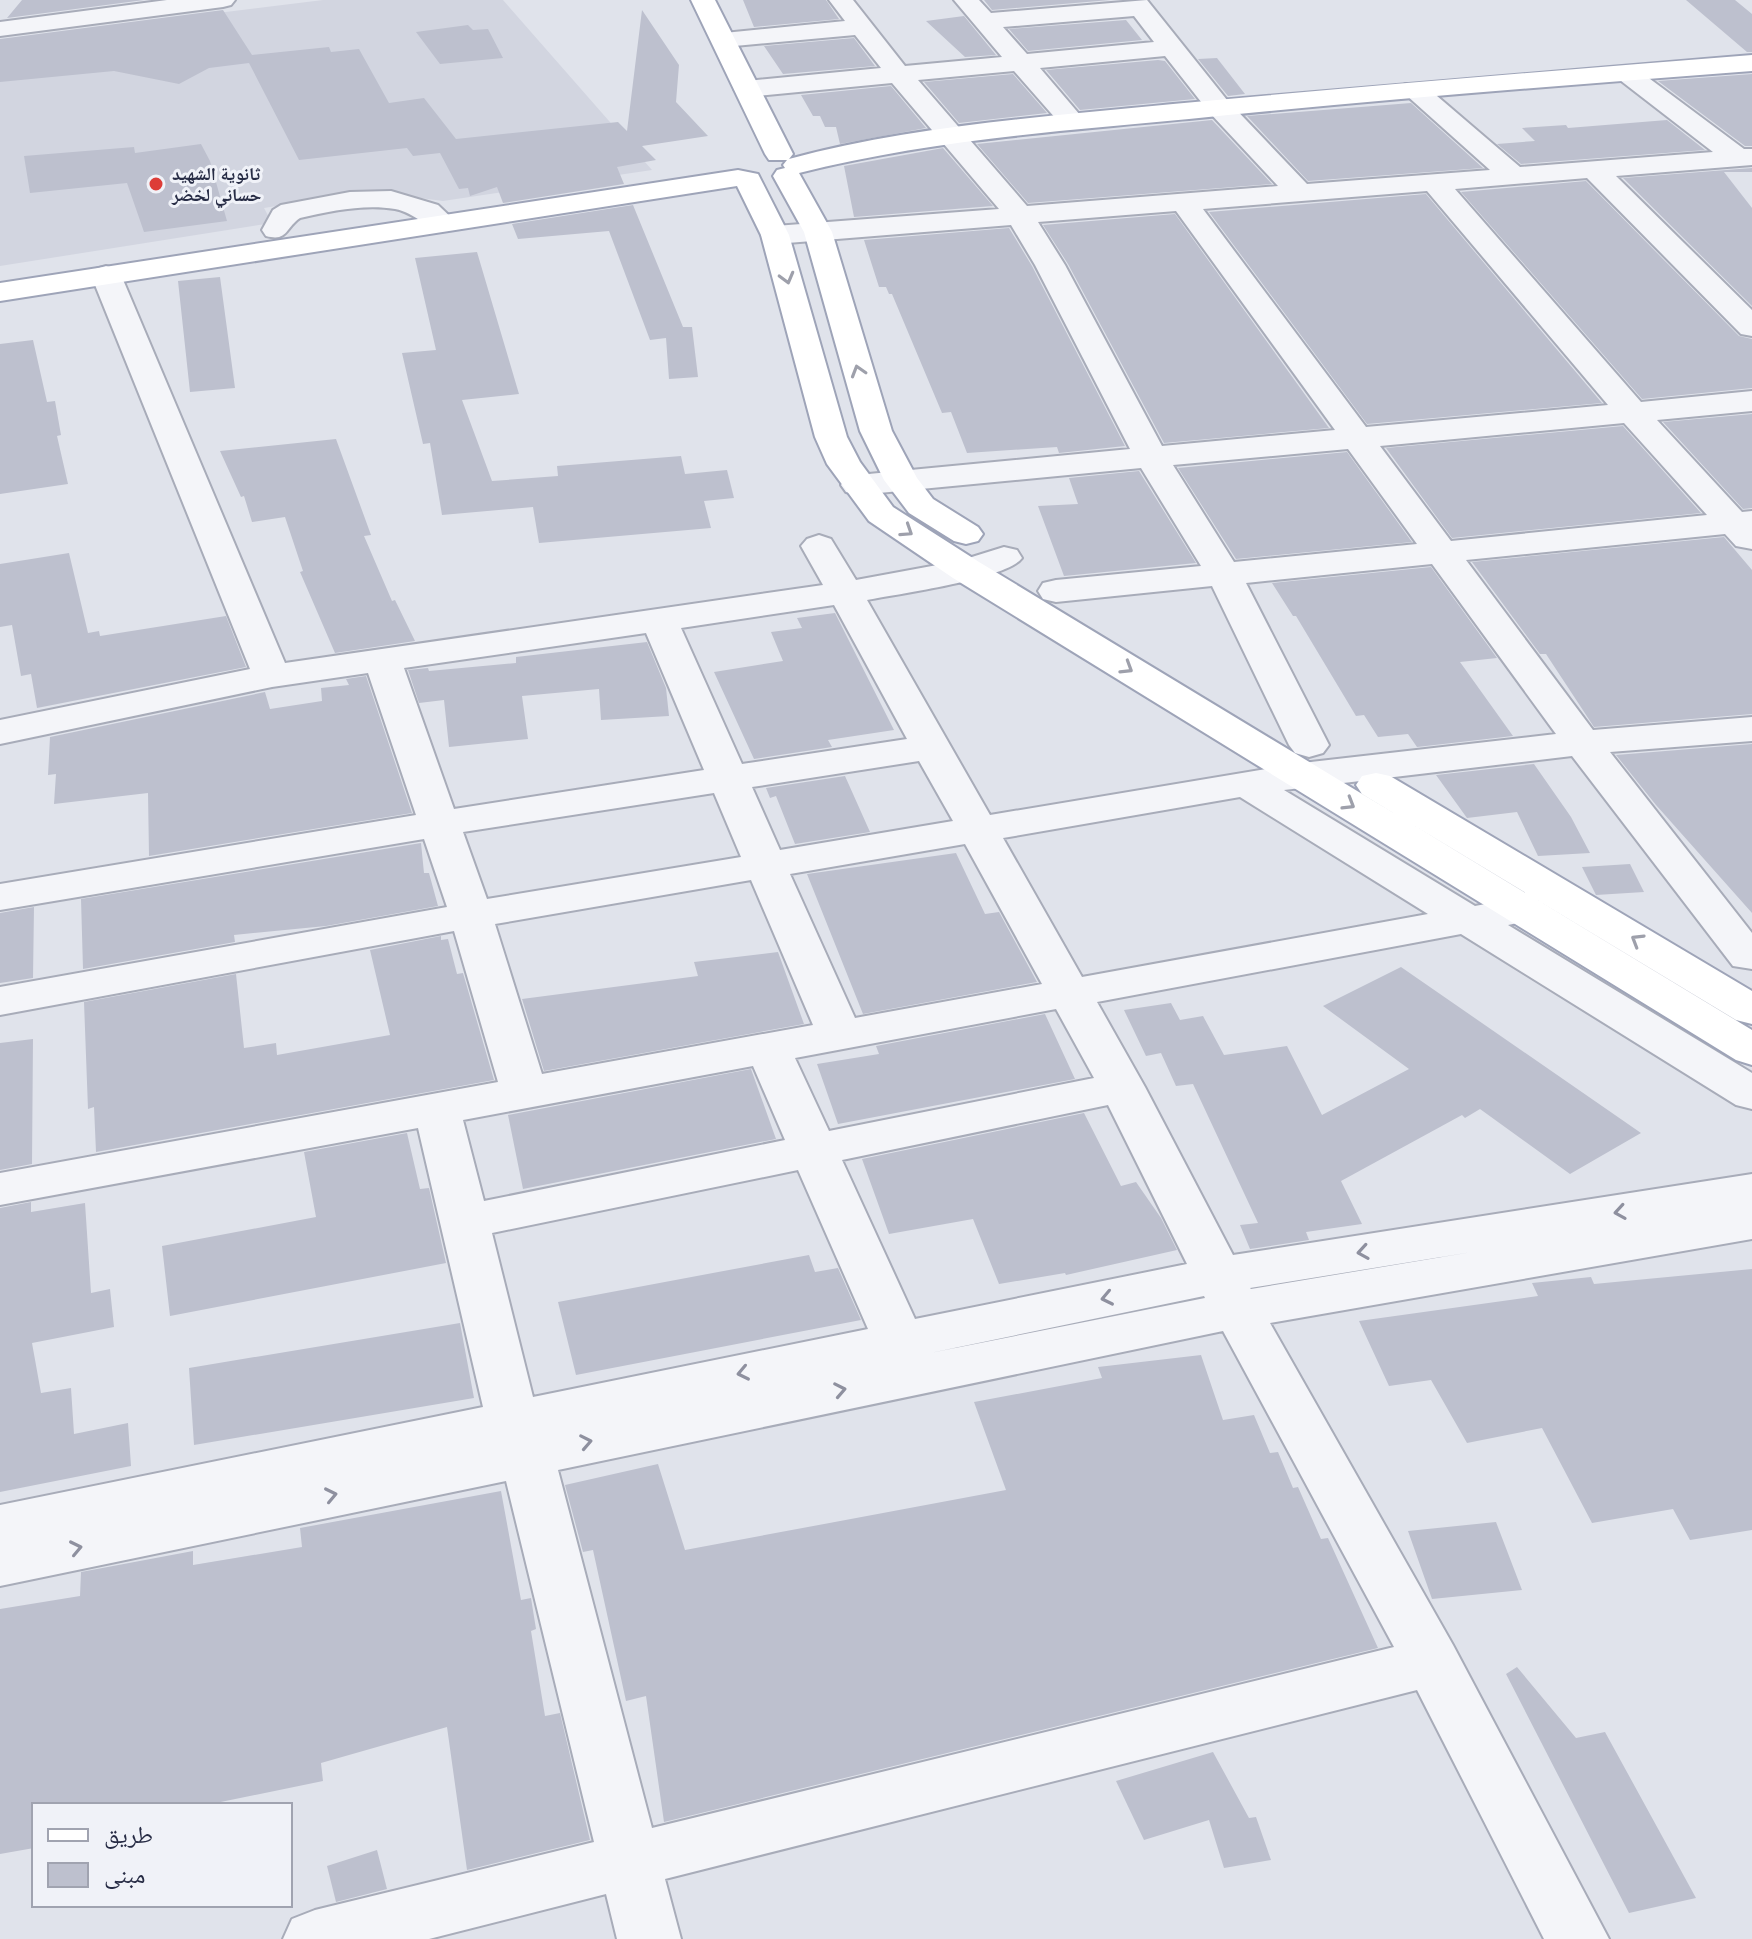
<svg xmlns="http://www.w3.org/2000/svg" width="1752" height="1939" viewBox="0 0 1752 1939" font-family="'Varela Round','Noto Naskh Arabic',sans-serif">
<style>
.built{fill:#d2d5e0}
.building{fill:#bdc0ce}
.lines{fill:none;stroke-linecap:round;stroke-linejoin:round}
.minor-casing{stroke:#a8acb9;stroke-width:4}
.major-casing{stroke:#9ea4b8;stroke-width:4}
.minor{fill:#f4f5f9;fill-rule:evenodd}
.major{fill:#fff;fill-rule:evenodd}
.oneway{stroke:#9ea0ab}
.oneway2{stroke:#8e909f}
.poi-dot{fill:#dd3d38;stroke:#f0f2f8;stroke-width:3}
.labels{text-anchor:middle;stroke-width:6;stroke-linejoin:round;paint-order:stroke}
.far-poi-label{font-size:18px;font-weight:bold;fill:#272c45;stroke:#f0f2f8;text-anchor:start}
</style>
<rect width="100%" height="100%" fill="#e0e3eb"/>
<path class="built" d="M323,0H503L652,170L443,201L367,191L264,208L272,223L0,266V40Z"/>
<path class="building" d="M22,0H144L7,18Z
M743,0H826L839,19L754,27Z
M984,0H1110L992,10Z
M1686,0H1735L1752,14V52H1747Z
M223,10L252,55L329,47L331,52L359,49L389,103L424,98L456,139L618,122L627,131L642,10L679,65L676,102L708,136L642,146L656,160L617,167L624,184L503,203L497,187L470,196L468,188L459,189L440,153L413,156L407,148L299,160L249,63L209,68L179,84L114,71L0,82V39Z
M964,16L996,55L965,57L926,21Z
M1126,20L1142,40L1028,51L1009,29Z
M468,25L473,30L488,29L503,58L440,64L416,32Z
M854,38L875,66L783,74L764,46Z
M1217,58L1245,94L1228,96L1198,59Z
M1158,60L1165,61L1195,99L1080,110L1046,70Z
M1013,74L1047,113L959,123L924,82Z
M1752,74V146H1745L1658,81Z
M891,86L926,128L840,144L836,127H825L820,116H813L801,95Z
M1411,103L1483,168L1308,181L1247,116Z
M1212,120L1272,184L1028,203L977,144Z
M1667,120L1705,150L1521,164L1497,144L1535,141L1522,128L1566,125L1568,128Z
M201,144L210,161L227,221L144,232L127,183L30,193L24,156L134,147L135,153Z
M943,148L993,206L854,217L844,166Z
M1752,168V172H1724L1752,208V306L1623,178Z
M1586,181L1739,336L1752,339V388L1642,399L1461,192Z
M1426,194L1602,403L1367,424L1209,212Z
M633,205L683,327H692L698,377L669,379L666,338L650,340L609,231L518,239L512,224Z
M1175,214L1329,428L1164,443L1068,264L1043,225Z
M1009,228L1032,266L1125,446L1059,453L1057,447L967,453L951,412L942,413L892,294H889L886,287H879L864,240Z
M477,252L519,394L462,400L492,481L558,476L557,466L681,456L685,474L727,470L734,498L704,501L711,528L539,543L533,507L442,515L430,443L423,444L402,353L436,350L415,258Z
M220,277L235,388L190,392L178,281Z
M33,340L47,402L55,401L61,435L57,436L68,484L0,494V344Z
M1752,414V508L1743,509L1663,422Z
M1623,426L1701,513L1452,538L1386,448Z
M336,439L371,535L364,536L392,601L395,600L415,641L335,653L300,572L303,571L285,517L252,522L244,496L241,497L220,451Z
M1347,452L1412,542L1236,559L1178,468Z
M1139,471L1196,563L1064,576L1038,506L1078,504L1069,478Z
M1724,537L1752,570V714L1594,727L1546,654H1540L1472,562Z
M69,553L88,633L99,631L100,636L226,616L246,667L37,708L31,674L21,676L12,625L0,627V564Z
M1431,567L1497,658L1460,662L1513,736L1417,747L1408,734L1378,737L1364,715L1356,716L1296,616H1293L1272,583Z
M835,613L894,730L828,740L832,747L754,759L714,672L783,661L771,632L802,628L797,618Z
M647,642L666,688L669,716L601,720L599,689L522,696L528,739L449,747L444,700L419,703L408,670L428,668L429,671L516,663V657Z
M366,676L412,813L149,856L148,793L54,804L56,774L48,775L50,737L265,692L270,709L322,701L321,688L349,685L346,679Z
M1752,744V913L1656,805L1616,755Z
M1534,764L1571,817L1590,853L1538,856L1517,812L1467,818L1436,775Z
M845,776L870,832L795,844L776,796L770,798L766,788Z
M421,843L424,873H429L438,906L326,926L234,935L235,942L83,969L81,899Z
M956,853L985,914L999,912L1037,982L863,1014L807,874Z
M1630,864L1644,892L1596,895L1582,867Z
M34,907L33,978L0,983V913Z
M441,936V940L448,939L457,974L463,973L494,1080L96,1152L94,1107L88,1109L84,1002L236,974L244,1048L276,1043L277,1055L390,1035L370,950Z
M778,952L804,1024L544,1071L522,999L698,976L694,962Z
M1401,967L1641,1133L1570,1174L1480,1109L1465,1118L1462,1115L1341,1181L1362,1224L1306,1232L1309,1240L1250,1249L1240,1225L1258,1223L1193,1084L1176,1086L1161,1053L1146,1056L1124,1010L1171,1003L1180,1020L1203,1016L1224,1055L1287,1046L1322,1115L1409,1069L1323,1006Z
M1045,1014L1075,1079L838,1124L817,1064L879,1054L876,1046Z
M33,1039L32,1164L0,1170V1043Z
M751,1069L776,1139L523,1189L508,1115Z
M1084,1113L1121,1186L1136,1182L1161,1218L1177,1250L1066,1275L1065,1273L999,1284L973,1219L889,1234L862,1159Z
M407,1133L420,1189L429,1188L446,1263L170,1316L162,1246L316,1217L304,1152Z
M31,1202V1212L85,1203L91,1293L110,1289L114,1327L32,1343L41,1393L71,1388L74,1434L128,1423L131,1466L0,1492V1208Z
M809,1255L815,1272L838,1268L861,1320L576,1375L558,1302Z
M1752,1269V1530L1690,1540L1673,1509L1592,1523L1542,1428L1467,1443L1431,1380L1389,1386L1359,1321L1538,1296L1532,1283L1591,1277L1594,1284Z
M460,1323L474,1398L194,1445L189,1368Z
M1201,1355L1223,1420L1254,1415L1270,1453L1278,1452L1293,1488L1298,1487L1321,1539L1328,1538L1378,1648L664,1822L646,1696L626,1701L593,1550L583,1552L565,1485L658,1464L685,1550L1006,1490L974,1402L1102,1378L1098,1367Z
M501,1491L521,1600L531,1598L536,1629L531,1631L545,1716L560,1713L590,1840L467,1870L447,1727L321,1763L323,1781L206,1805H34V1848L0,1854V1609L80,1596L81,1572L193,1551V1565L302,1547L300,1528Z
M1496,1522L1522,1590L1432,1599L1408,1531Z
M1517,1667L1576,1738L1605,1732L1696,1898L1629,1913L1506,1674Z
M1213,1752L1249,1818L1256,1817L1271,1860L1224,1868L1209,1820L1144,1840L1116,1781Z
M377,1850L387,1889L336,1902L327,1866Z"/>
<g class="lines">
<defs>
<path id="minor" d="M167,0H235L231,5L223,7L0,36V22Z
M829,0H853L905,66L1002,57L954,0H979L991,13L1147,0L1227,100L1307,184L1490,170L1405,94L1401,89L1405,84H1423L1520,167L1713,152L1616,77L1612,72L1616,67H1634L1744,149H1752V165L1616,176L1752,310V336L1741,334L1587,178L1455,189L1641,402L1752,391V411L1657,420L1742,512L1752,511V549L1736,546L1725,534L1466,560L1593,730L1752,717V741L1610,752L1752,933V969L1733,966L1572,756L1284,790L1475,906L1522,897L1537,901L1543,910L1537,919L1508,925L1752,1073V1109L1736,1105L1461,934L1097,1002L1145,1087L1233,1255L1752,1174V1239L1270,1323L1453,1645L1609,1939H1544L1417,1690L665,1879L681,1939H617L606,1894L429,1939H283L292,1919L315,1910L594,1842L506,1481L0,1586V1505L483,1407L418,1128L0,1205V1173L498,1082L454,931L0,1015V987L447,907L424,839L0,910V884L416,815L368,673L272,687L0,744V720L250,669L91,275L96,269L106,266L116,269L121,275L285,663L823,585L801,546L807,539L819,535L831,539L856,580L959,561L1004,547L1017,550L1022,558C1007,579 897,594 867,600L990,815L1302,763L1556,734L1432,564L1246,583L1329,745L1323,753L1309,757L1295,753L1289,745L1212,586L1056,602L1043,599L1038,591L1043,583L1056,580L1201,566L1141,468L858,495L846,492L841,485L846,478L858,475L1130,449L1035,265L1011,225L775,244L765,241L761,235L765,229L775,226L999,209L892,83L747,97L738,94L734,89L738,84L747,81L881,68L855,35L724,47L715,45L712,40L715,35L724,33L845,21ZM1134,16L1154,42L1027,54L1003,27ZM1165,56L1209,112L1278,186L1027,206L918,80L1014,71L1064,128H1082L1086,122L1040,68ZM1427,191L1608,405L1366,427L1203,209ZM1176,211L1335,430L1162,446L1065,265L1038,222ZM1624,423L1707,515L1451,541L1380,446ZM1348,449L1417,544L1234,562L1173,465ZM834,605L907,739L742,764L681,628ZM646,633L704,770L454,809L404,668ZM919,761L953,821L780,850L752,787ZM714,793L741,857L487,899L463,832ZM1240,797L1428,914L1082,977L1003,838ZM965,844L1042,984L855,1018L790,874ZM751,880L813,1025L542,1074L495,924ZM1056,1009L1094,1078L829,1131L795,1058ZM753,1066L785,1140L484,1201L463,1120ZM1108,1105L1187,1264L915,1319L842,1160ZM798,1170L868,1329L533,1397L492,1233ZM1472,1252L1251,1289L1250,1288ZM1204,1296L1205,1298L930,1353ZM1223,1331L1394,1647L652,1828L558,1470Z
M391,191L438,205L457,223L453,229C430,235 418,213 395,209C364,204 331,211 300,218C285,228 288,242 266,236L262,230L273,210L281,205L350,192Z"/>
<path id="major" d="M691,0H715L793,154L789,159C913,125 1045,117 1173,104C1366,86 1559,70 1752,55V71C1564,85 1377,100 1189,119C1059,131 926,141 799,173L832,232L892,431L917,478L933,499L978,527L983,534L978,541L966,544L954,541L909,513L884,480L860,431L804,232L773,176L777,170L785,168L783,165L787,160H769L765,154Z
M738,170L758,174L789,235L847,437L860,462L893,507L979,562L1752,1030V1065L1736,1060L953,578L869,521L827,464L815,437L761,235L737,186L0,301V283Z
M1376,773L1390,776L1752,991V1024L1736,1020L1362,794L1356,785L1362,776Z"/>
</defs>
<use href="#minor" class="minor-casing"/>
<use href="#major" class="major-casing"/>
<use href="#minor" class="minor"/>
<use href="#major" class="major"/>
</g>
<defs><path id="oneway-chevron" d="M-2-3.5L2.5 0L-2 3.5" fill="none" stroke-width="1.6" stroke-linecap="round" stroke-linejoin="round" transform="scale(2)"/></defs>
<g class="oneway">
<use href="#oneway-chevron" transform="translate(787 278) rotate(75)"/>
<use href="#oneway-chevron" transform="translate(858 371) rotate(-107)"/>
<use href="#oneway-chevron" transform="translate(907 531) rotate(33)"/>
<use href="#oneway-chevron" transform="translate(1127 668) rotate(32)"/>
<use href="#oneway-chevron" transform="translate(1349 804) rotate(31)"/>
<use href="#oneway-chevron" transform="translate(1637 940) rotate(-149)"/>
</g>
<g class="oneway2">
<use href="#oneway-chevron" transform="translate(1620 1212) rotate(171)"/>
<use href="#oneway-chevron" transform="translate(1363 1252) rotate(171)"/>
<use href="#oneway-chevron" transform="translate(1107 1298) rotate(168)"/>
<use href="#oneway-chevron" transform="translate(743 1373) rotate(168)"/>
<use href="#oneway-chevron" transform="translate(840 1390) rotate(-11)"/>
<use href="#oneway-chevron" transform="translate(586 1442) rotate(-11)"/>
<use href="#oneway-chevron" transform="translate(331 1495) rotate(-12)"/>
<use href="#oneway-chevron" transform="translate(76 1548) rotate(-12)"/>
</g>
<circle class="poi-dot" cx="156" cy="184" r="8"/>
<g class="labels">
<g class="far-poi-label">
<text x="172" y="180">ثانوية الشهيد<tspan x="172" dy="21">حساني لخضر</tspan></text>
</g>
</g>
<rect x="32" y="1803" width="260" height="104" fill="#f0f2f8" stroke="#a0a3b0" stroke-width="2"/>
<rect x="48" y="1829" width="40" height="12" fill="#ffffff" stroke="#a0a3b0" stroke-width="2"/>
<text x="104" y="1843" font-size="24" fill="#272c45">طريق</text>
<rect x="48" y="1863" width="40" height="24" fill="#bdc0ce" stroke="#a0a3b0" stroke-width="2"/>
<text x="104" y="1883" font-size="24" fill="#272c45">مبنى</text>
</svg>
